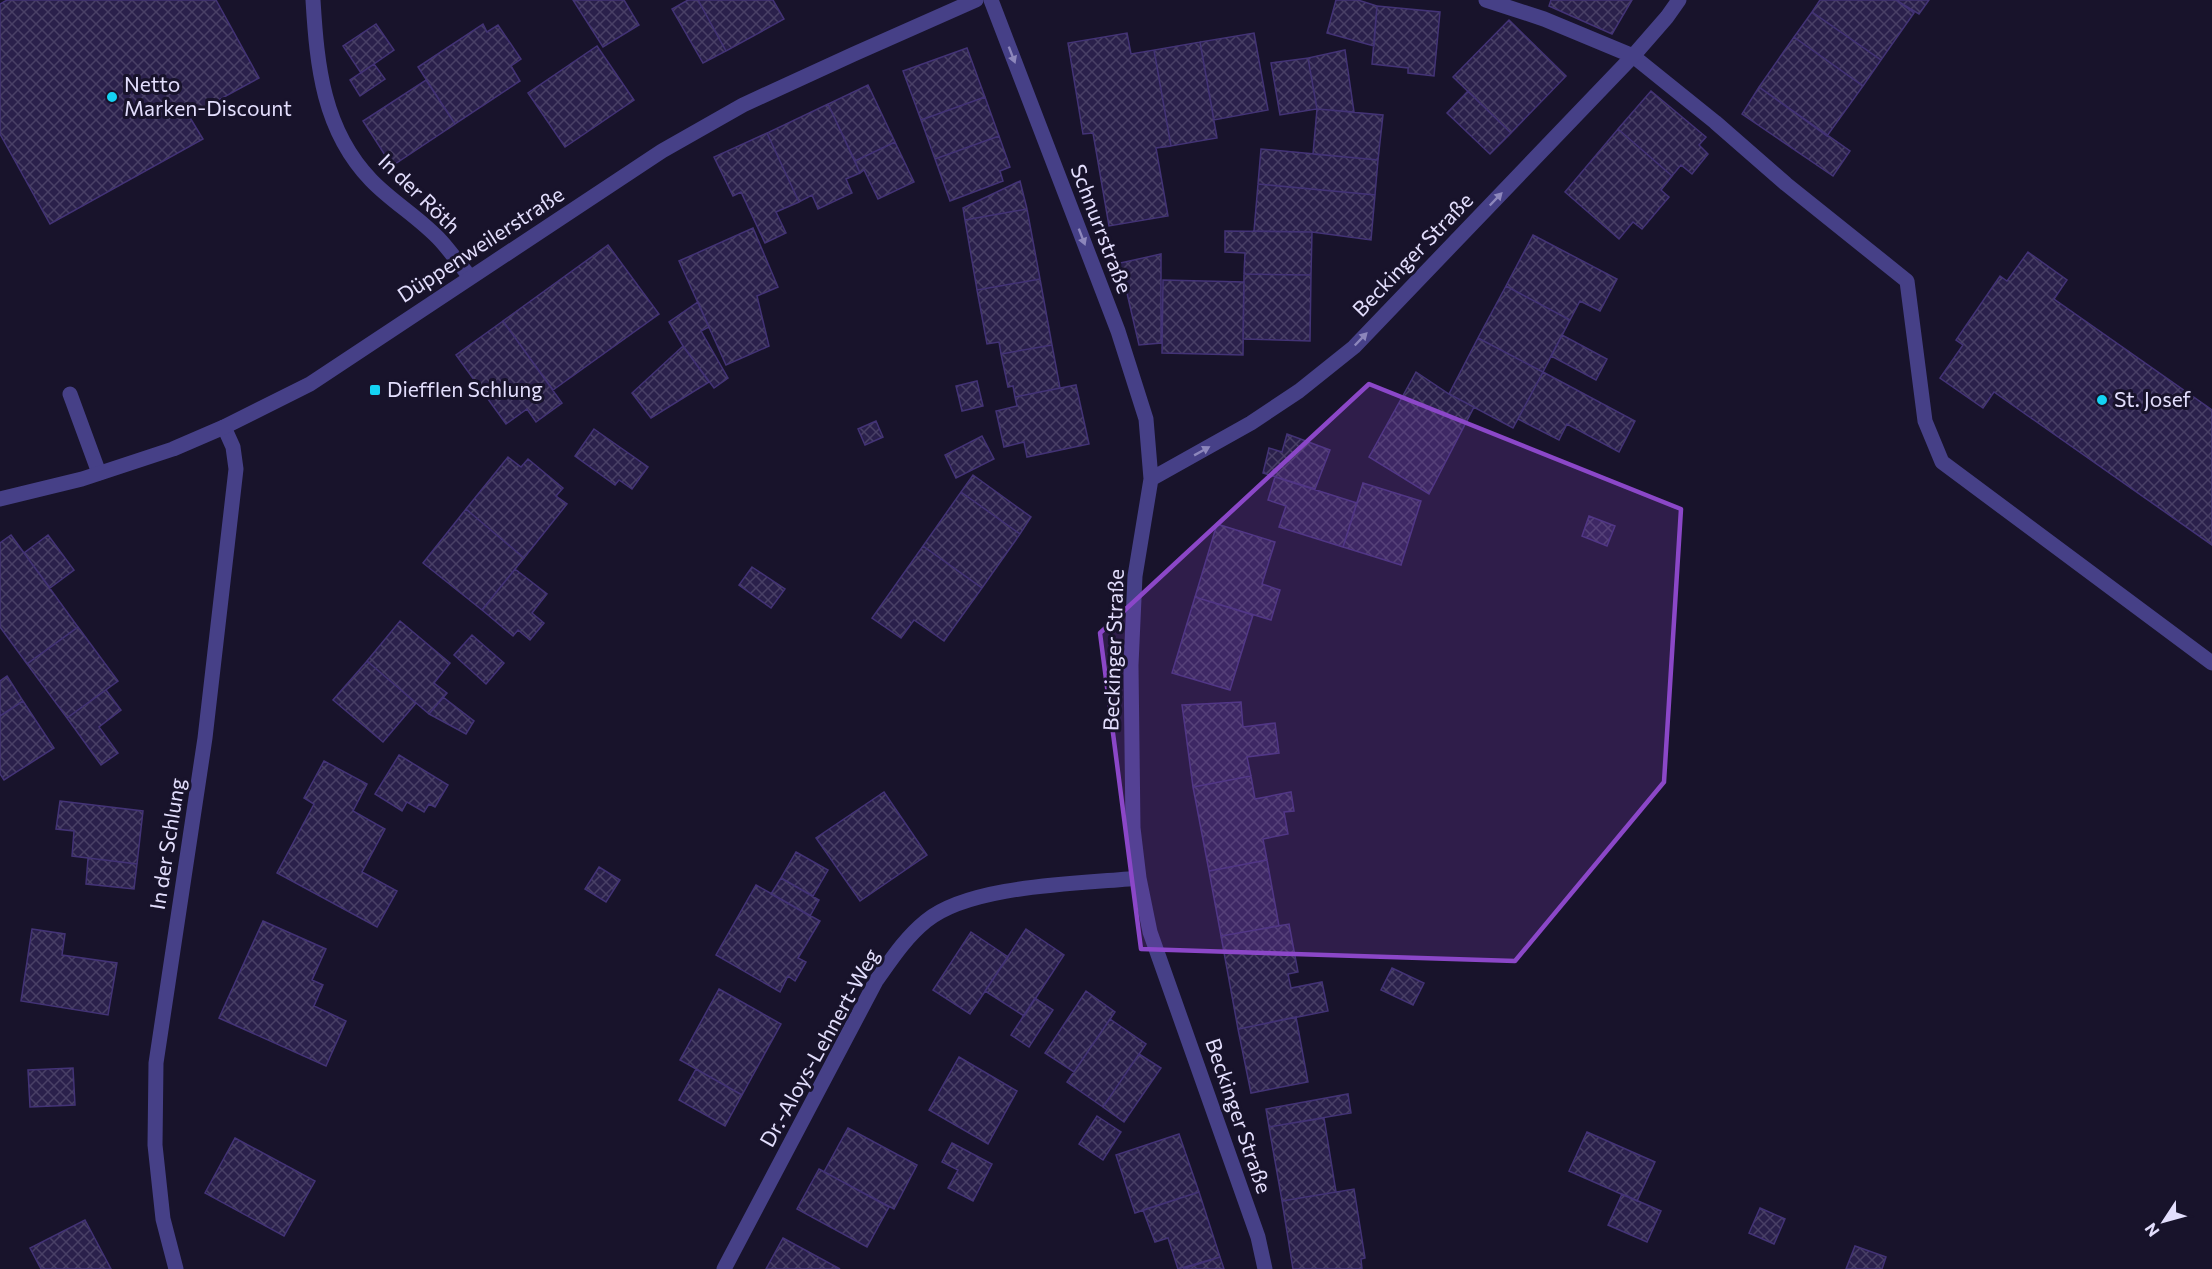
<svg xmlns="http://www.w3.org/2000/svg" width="2212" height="1269" viewBox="0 0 2212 1269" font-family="Commissioner,sans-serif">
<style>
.building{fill:url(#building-cross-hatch);stroke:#433376;stroke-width:1.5}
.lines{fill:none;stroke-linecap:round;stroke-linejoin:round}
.service{stroke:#464087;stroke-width:15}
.minor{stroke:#464087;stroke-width:15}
.tertiary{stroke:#464087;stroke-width:15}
.oneway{fill:#8d87bc}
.marked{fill:#8b47c8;fill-opacity:0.2;stroke:#8b47c8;stroke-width:4.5;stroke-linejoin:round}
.poi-dot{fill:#14d3f3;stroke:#18132b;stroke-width:2}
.labels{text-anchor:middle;stroke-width:6;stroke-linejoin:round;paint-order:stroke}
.poi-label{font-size:21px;fill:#e3defd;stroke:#18132b;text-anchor:start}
.street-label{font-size:21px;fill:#e3defd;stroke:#18132b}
</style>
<defs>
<pattern id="building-cross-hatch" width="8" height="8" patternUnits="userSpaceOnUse" patternTransform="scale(1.5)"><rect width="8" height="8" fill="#2a204b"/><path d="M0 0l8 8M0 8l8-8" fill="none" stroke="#494066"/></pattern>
</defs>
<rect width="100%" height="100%" fill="#18132b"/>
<path class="building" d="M7,0H216L259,78L189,116L203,139L50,224L0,134V4Z
M573,0H624L639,25L603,47Z
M688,0H698L726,51L703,63L672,9Z
M698,0H773L784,19L726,51Z
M1336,0H1358L1377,6L1374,46L1327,33Z
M1551,0H1632L1612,34L1549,6Z
M1820,0H1896L1914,13L1881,60L1812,12Z
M1896,0H1929L1919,14Z
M1377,6L1440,12L1434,76L1408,73V68L1372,64Z
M1812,12L1881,60L1863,86L1794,37Z
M1509,20L1566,76L1511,133L1453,77Z
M376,24L394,50L361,73L343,46Z
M483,24L487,32L498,25L521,59L511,66L520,81L455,124L418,67Z
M1127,33L1131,54L1154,50L1171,146L1156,148L1168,216L1109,226L1093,133L1083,134L1068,43Z
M1254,33L1268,110L1214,120L1200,42Z
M1794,37L1863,86L1827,136L1759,87Z
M1200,42L1217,138L1171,146L1154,50Z
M597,46L634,100L565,147L528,93Z
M967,48L985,97L921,120L903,71Z
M1345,50L1354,112L1317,109L1308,58Z
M1308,58L1317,109L1280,115L1271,63Z
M374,64L385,79L360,96L350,80Z
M426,80L455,124L392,166L363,121Z
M868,85L895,142L855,161L828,104Z
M1759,87L1850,151L1833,176L1742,114Z
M1468,91L1511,133L1490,154L1447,113Z
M1651,91L1706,137L1699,145L1708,154L1692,174L1681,165L1672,176L1618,129Z
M985,97L999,136L935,159L921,120Z
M828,104L860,173L846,179L852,193L818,209L812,195L799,202L767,133Z
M1317,109L1383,115L1378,160L1313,154Z
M1618,129L1672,176L1661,190L1669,197L1642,229L1633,222L1619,239L1565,192Z
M767,133L799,202L776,212L786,233L765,243L741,192L733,196L714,157Z
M999,136L1010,167L1000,171L1003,181L950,201L935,159Z
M895,142L914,182L878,199L864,170L860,173L855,161Z
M1261,149L1378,160L1375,195L1258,184Z
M1020,181L1027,209L965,220L963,208Z
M1258,184L1375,195L1371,240L1312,232L1254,231Z
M1027,209L1040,279L977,290L965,220Z
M753,228L778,287L757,296L769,346L726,365L679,261Z
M1225,231L1312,232L1311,275L1244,274L1245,253L1225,252Z
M1533,235L1617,279L1600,311L1580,301L1570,320L1506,286Z
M608,245L659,314L553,390L503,321Z
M2028,252L2067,280L2054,299L2212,410V545L1994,392L1983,408L1940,378L1963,345L1956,340L2000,276L2007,281Z
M1161,254V343L1139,345L1120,263Z
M1244,274L1311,275L1310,341L1243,339Z
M1040,279L1052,345L1001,354L999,342L987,344L977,290Z
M1163,280L1244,282L1243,355L1162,353Z
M1506,286L1570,320L1543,372L1478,338Z
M698,302L709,327L701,331L728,378L714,388L683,346L669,322Z
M503,321L562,403L536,422L527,409L506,424L456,355Z
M1562,335L1607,359L1596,380L1551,356Z
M1478,338L1543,372L1513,428L1449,394Z
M1052,345L1060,388L1015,397L1013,386L1008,387L1001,354Z
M683,346L709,382L651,418L632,393Z
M1416,372L1449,394L1474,407L1429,494L1369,457Z
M1543,372L1635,421L1619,452L1567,424L1559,440L1518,419Z
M977,381L983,406L962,411L956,386Z
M1076,385L1089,444L1027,457L1024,442L1004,447L996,411L1017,406L1015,397Z
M876,421L883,437L865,445L858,429Z
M594,429L648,467L632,489L619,480L615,485L575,456Z
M1287,434L1330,450L1315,489L1263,473L1269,448L1282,452Z
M982,436L994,459L956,478L945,455Z
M508,457L521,467L528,459L563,488L556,496L567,504L524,558L466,509Z
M973,475L1031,517L1020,534L961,492Z
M1275,477L1357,503L1343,547L1279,527L1286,506L1268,500Z
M1363,483L1421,501L1401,565L1343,547Z
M961,492L1020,534L982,588L923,546Z
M466,509L524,558L482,610L423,563Z
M1589,516L1615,526L1607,546L1582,536Z
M1217,524L1275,542L1262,584L1280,590L1271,620L1195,597Z
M11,535L78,627L27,664L0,627V543Z
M48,535L74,570L50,588L24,553Z
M923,546L982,588L944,641L914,620L901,638L872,618Z
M752,567L785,589L771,608L739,585Z
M515,569L547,594L532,613L544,623L530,640L518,630L513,636L482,610Z
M1195,597L1253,615L1230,690L1172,673Z
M400,621L450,663L434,683L447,693L429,714L367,661Z
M78,627L118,681L67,718L27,664Z
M472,635L504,663L486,684L454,655Z
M367,661L416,703L383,742L333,700Z
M7,676L23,701L0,716V681Z
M106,690L121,710L99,727L118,753L101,765L67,718Z
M443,697L474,721L466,734L429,714Z
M23,701L54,748L4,780L0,774V716Z
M1241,702L1243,727L1275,723L1279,753L1247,757L1251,776L1193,787L1182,705Z
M399,755L448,785L435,807L429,804L424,812L407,802L402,811L375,794Z
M324,761L367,784L353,811L385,829L362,872L397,891L377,927L277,873L314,804L304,798Z
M1251,776L1255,799L1291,792L1294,811L1284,812L1288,834L1263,839L1267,860L1209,871L1193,787Z
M884,792L927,855L860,901L816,838Z
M60,801L143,811L137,864L72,856L74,831L56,829Z
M796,852L828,870L813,896L781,878Z
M88,858L137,864L134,889L86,884Z
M1267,860L1279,926L1221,936L1209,871Z
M599,867L620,880L606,902L585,889Z
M781,878L819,900L810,916L771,894Z
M756,885L820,921L798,958L806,962L795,981L788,976L780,992L716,955Z
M263,921L326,949L312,980L323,985L314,1006L346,1021L326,1066L219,1018Z
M1289,924L1298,972L1288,974L1291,988L1322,982L1328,1011L1238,1029L1221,936Z
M32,929L65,934L62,955L117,963L108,1015L21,1001Z
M1026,929L1064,955L1024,1016L985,991Z
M971,932L1008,957L970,1014L933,990Z
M1392,968L1424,983L1413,1005L1381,990Z
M719,989L781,1024L742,1095L680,1060Z
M1086,991L1115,1012L1074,1072L1045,1053Z
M1035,998L1053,1010L1029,1047L1011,1035Z
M1296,1017L1308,1082L1251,1093L1238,1029Z
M1110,1019L1146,1044L1103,1107L1067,1082Z
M1139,1054L1161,1068L1124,1122L1103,1107Z
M959,1057L1017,1091L988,1144L929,1110Z
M73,1068L75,1105L30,1107L28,1070Z
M696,1069L742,1095L725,1126L679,1100Z
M1348,1094L1351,1113L1269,1127L1266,1109Z
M1097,1116L1121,1132L1103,1160L1079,1144Z
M1324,1118L1336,1192L1282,1201L1269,1127Z
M848,1128L917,1165L894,1209L824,1172Z
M1587,1132L1655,1162L1637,1201L1569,1171Z
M1179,1134L1199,1192L1135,1213L1116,1155Z
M235,1138L315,1181L284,1236L205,1193Z
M952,1143L992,1164L973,1201L948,1188L958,1170L942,1162Z
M819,1169L889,1207L867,1247L797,1209Z
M1354,1189L1365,1258L1361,1259L1362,1269H1293L1282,1201Z
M1199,1192L1220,1257L1178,1269L1168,1238L1155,1242L1143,1210Z
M1622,1194L1661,1211L1647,1242L1608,1225Z
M1760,1208L1785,1219L1774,1244L1749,1233Z
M85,1220L111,1269H41L30,1248Z
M783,1238L840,1269H766Z
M1855,1246L1886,1257L1882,1269H1846Z
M1220,1257L1224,1269H1183Z"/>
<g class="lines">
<path class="service" d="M1633,56L1715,122L1786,184L1907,281L1925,421L1942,462L2212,663
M70,394L99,473"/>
<path class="minor" d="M313,0C317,66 323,130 371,180C392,202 420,218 441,241C451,252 460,265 470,277
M991,0L1118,331L1146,419L1151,479L1135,576L1131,665L1133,828L1139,878L1150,932L1258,1237L1265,1269
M1486,0L1544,19L1633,56
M1151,479L1251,423L1299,391L1354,347L1633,56L1667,17L1679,0
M176,1269L163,1219L155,1145L156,1063L205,738L236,469L233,447L224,427
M724,1269L876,981C891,960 905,938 926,921C971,884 1081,884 1139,878"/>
<path class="tertiary" d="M0,499L82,479L173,449L224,427L310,384L662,151L743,105L854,54L976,0"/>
</g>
<defs><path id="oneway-solid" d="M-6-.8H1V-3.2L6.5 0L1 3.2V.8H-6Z" transform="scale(1.5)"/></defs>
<g class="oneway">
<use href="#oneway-solid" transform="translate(1012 55) rotate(69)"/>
<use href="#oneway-solid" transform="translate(1496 199) rotate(-46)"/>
<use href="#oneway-solid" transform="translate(1082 237) rotate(69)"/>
<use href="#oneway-solid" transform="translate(1361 339) rotate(-46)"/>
<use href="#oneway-solid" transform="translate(1202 451) rotate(-29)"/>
</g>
<path class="marked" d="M1369,384L1681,509L1664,782L1515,961L1141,949L1100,633Z"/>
<g class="poi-dot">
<circle cx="112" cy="97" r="6"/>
<rect x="369" y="384" width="12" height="12" rx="3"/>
<circle cx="2102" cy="400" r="6"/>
</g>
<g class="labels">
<g class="poi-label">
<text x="124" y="92">Netto<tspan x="124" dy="24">Marken-Discount</tspan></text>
<text x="387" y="397">Diefflen Schlung</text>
<text x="2114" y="407">St. Josef</text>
</g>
<g class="street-label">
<text transform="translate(419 194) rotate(44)" y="7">In der Röth</text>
<text transform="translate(1101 229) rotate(69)" y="7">Schnurrstraße</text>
<text transform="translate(481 245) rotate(-33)" y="7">Düppenweilerstraße</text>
<text transform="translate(1413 255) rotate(-46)" y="7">Beckinger Straße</text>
<text transform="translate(1114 650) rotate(-88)" y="7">Beckinger Straße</text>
<text transform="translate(168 844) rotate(-81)" y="7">In der Schlung</text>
<text transform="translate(820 1048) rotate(-61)" y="7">Dr.-Aloys-Lehnert-Weg</text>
<text transform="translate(1238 1116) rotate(71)" y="7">Beckinger Straße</text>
</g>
</g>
<g transform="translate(2164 1221) rotate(234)" stroke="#18132b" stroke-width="4.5" paint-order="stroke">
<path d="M0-4.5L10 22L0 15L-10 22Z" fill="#e3defd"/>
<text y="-9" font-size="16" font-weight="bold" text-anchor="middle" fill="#e3defd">N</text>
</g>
</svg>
